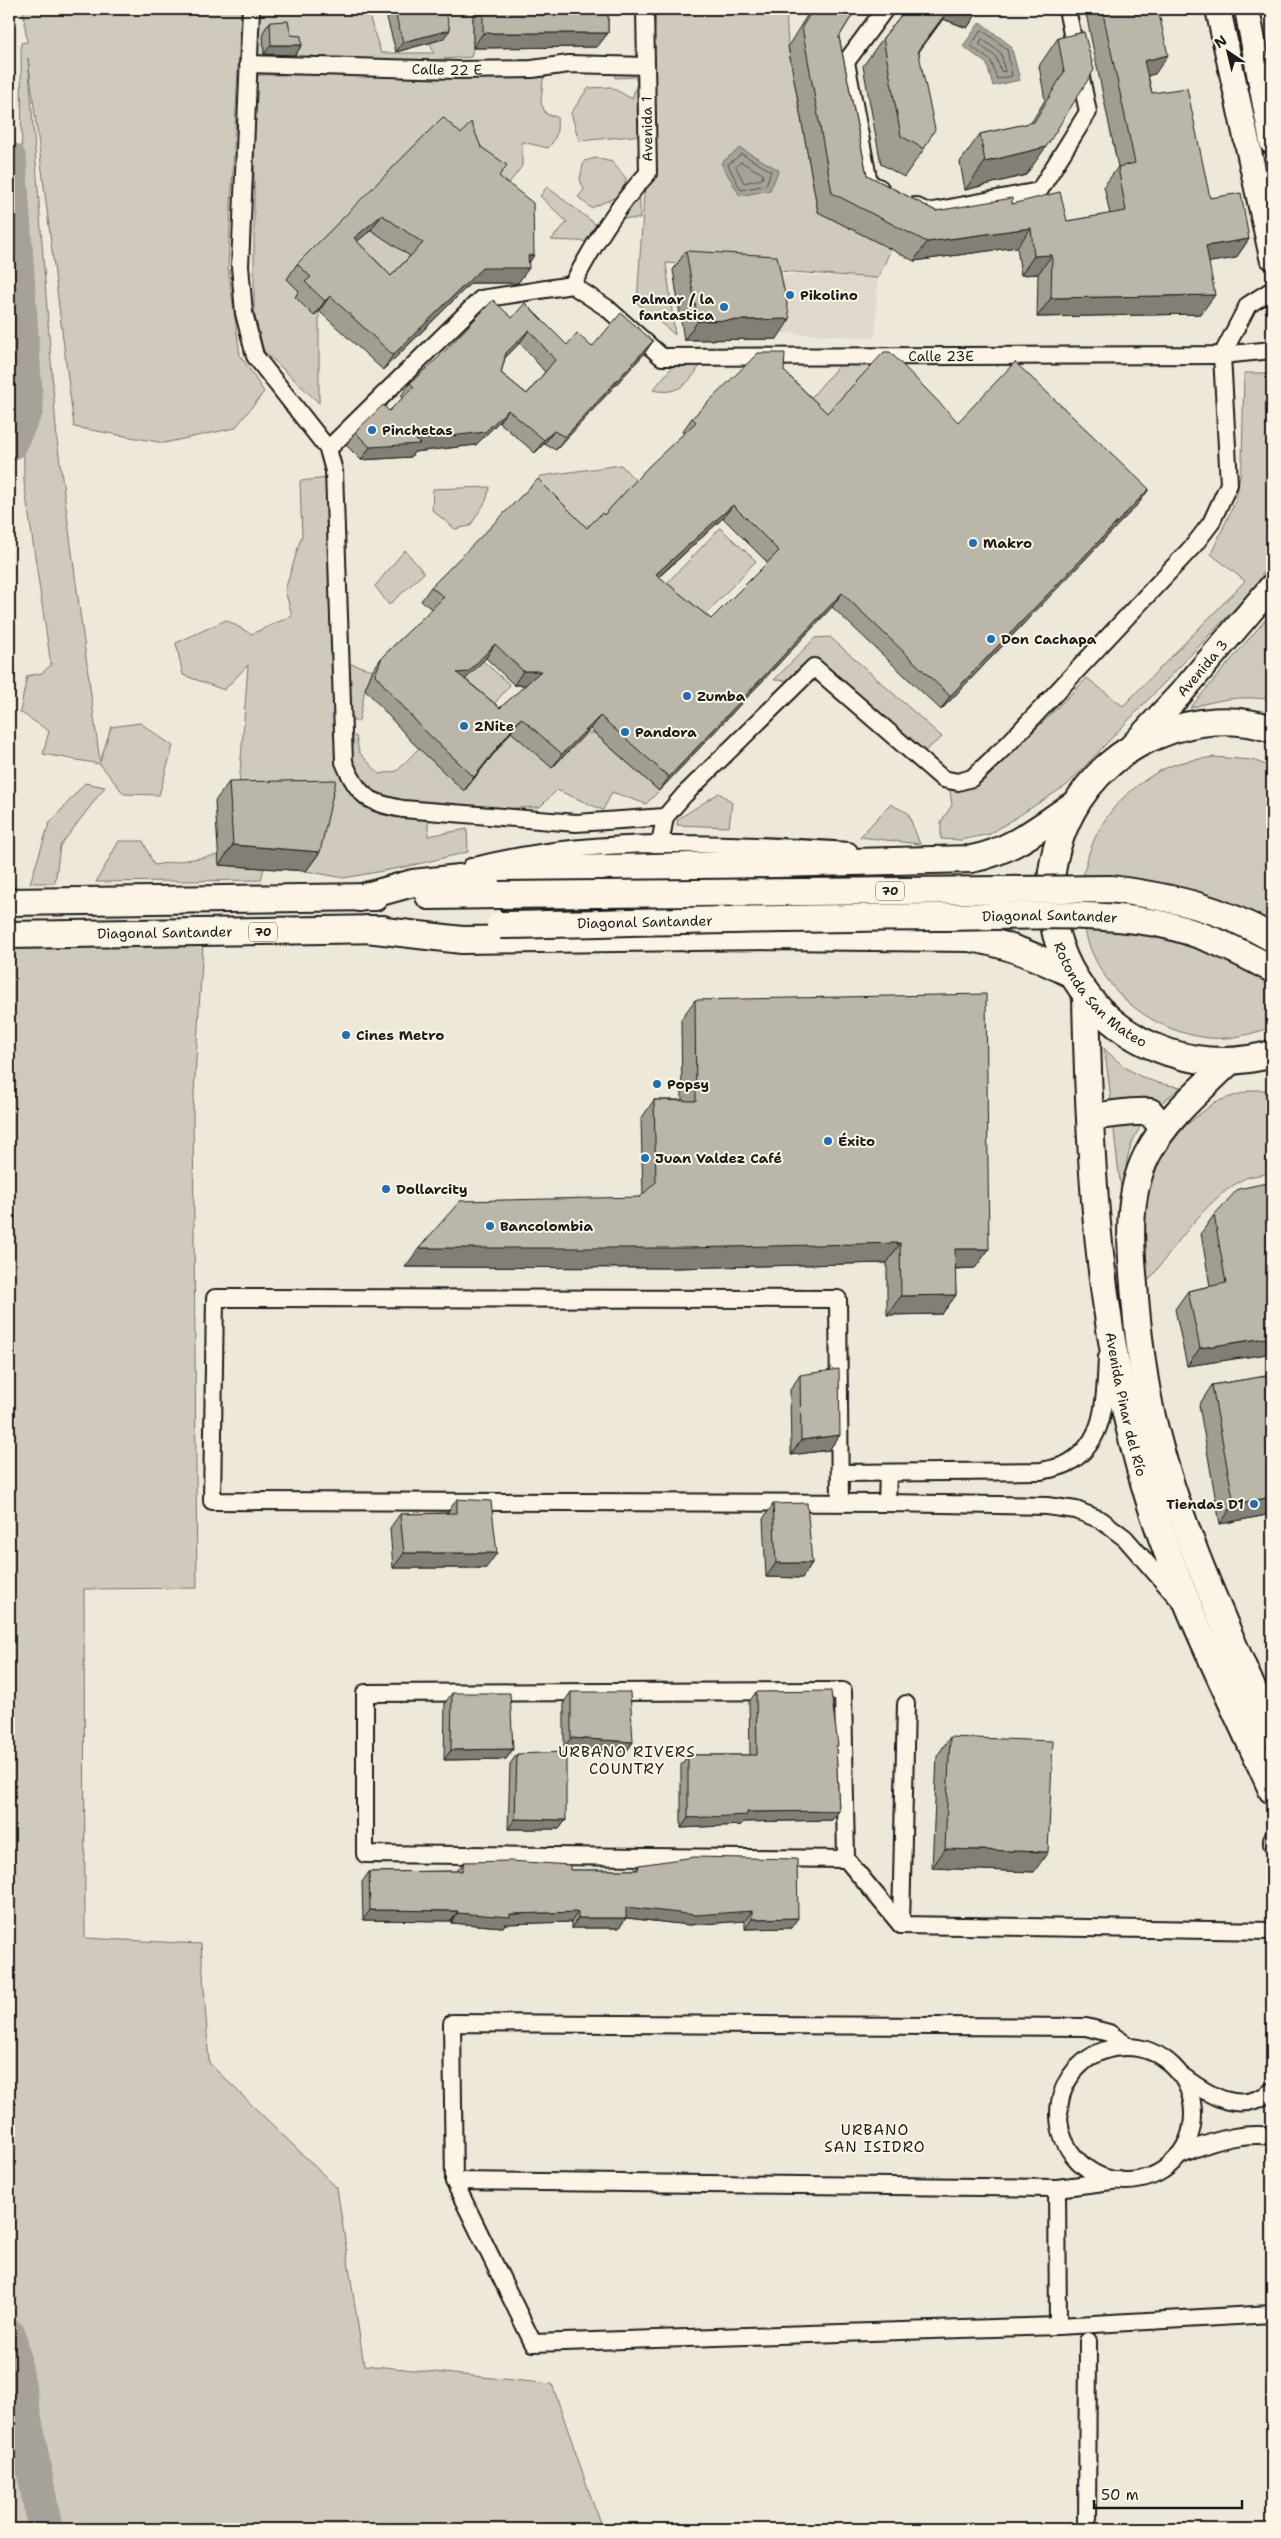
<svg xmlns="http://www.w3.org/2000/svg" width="1281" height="2538" viewBox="0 0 1281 2538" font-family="'Shantell Sans',sans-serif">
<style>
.built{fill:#ded9cb}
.green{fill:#cfcabd;stroke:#76736c}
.water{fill:#a7a299;stroke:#6f6c67}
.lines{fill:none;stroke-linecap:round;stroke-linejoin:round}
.shore{stroke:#54524e;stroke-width:1}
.river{stroke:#a7a299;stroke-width:35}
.minor-casing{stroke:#1c1c1c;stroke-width:20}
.secondary-casing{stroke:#1c1c1c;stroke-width:28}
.primary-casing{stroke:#1c1c1c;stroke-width:30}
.minor{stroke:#fcf5e5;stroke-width:16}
.secondary{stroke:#fcf5e5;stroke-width:24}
.primary{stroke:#fcf5e5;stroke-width:26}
.primary-bridge-casing{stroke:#1c1c1c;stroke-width:30;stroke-linecap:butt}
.primary-bridge{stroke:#fcf5e5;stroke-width:26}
.wall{fill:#a09d92;stroke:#1c1c1c;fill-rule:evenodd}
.shaded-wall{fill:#827f77;stroke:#1c1c1c}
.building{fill:#bab6aa;stroke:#1c1c1c;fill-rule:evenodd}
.poi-dot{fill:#1f6fb2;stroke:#fcf5e5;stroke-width:2}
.labels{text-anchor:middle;stroke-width:4;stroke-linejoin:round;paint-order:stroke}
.shield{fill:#fcf5e5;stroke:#5f5d58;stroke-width:1}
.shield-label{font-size:12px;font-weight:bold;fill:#1c1c1c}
.street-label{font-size:14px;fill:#1c1c1c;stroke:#fcf5e5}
.poi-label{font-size:14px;font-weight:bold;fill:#1c1c1c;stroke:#fcf5e5;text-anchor:start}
.neighbourhood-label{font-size:15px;letter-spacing:1px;fill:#1c1c1c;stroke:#fcf5e5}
</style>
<rect width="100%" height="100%" fill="#eee8d9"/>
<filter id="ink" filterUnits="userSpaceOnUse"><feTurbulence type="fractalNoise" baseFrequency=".02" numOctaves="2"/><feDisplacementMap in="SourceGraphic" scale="10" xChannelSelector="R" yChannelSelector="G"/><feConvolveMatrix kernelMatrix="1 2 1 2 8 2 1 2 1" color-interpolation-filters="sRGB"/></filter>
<g filter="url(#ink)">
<path class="built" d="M768,274L878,278L875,337L782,333Z"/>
<path class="green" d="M23,9H241L228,267L240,355L264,392L235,428L164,443L74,427L28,58L57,440L100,762L111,727L140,723L173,746L159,795L124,794L100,764L43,754L49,731L20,712L27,676L42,673L51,665L24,482L21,43L27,42Z
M260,9H396L369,16L381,53H434L430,43L438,17L460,9H590L473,16V48L471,57L400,62L296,61L294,46L264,32V59L252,60Z
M656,9H786L788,46L818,212L891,249L878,278L666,263L675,335L637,303Z
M615,68H642L643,135L579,141L571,113L588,88L611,87L632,99L637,82L635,77L615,78Z
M553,73L543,79L541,103L546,114L557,117C558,131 557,138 548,148L522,142V166L498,198L381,291L343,253L371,230L471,162L287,279L319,311V403L264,351L254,314V75Z
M596,158L612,162L626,178L625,185H640V219L615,218L614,198L591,208L578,197L584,190L580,179L584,161Z
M547,187L602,229L599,242L551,240L567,222L540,196Z
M846,357L877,363L817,427L810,399Z
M702,362C690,383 678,396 653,390L673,366Z
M1244,373H1272V552L1258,584L1067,785L990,834L961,840L941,839V822L952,805L948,778L985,780L1087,678L1123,706L1245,581L1211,554L1236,500L1242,462Z
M621,465L637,482L602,520L568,533L528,493L541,476Z
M328,478L341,764L356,792L428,815V836L467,829L468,852L405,867L344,878L306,871L322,799L238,801L248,665L224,690L183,675L176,643L226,620L251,634L292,616L285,590L302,535L300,481Z
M490,487L486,501L470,526L455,529L432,510L433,489Z
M720,528L756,561L702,618L666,584Z
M405,550L424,573L389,605L375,586Z
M1272,612V700C1242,695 1219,699 1190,708Z
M830,637L942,737L921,754L827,671L815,682L774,680L815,638Z
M482,660L510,685L483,717L454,691Z
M340,661L373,670L365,689L359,721H342Z
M511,732L594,733L659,791L646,804L612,792L603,810L557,790L540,807C501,808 387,820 361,790C354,782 348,751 344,739L356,736L359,752L379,774L397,771L419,748L464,791Z
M1214,757L1252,760L1272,767V1027C1252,1034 1231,1040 1209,1038C1122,1028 1062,946 1087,860C1094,835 1106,814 1125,796C1140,783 1157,770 1176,764C1188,760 1201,759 1214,757Z
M85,783L105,787L60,846L55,883H30L49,824Z
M719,793L732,802L729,827L677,825L678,819Z
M890,804L908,813L920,844L860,837Z
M119,841H143L154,865L219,855L220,865L264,868L261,880L96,882Z
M204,927L193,1110L197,1588L84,1589L85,1938L201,1944L209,2063L337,2188L364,2365L552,2384L602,2529H9V938Z
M1104,1048C1126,1072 1149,1084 1182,1087C1134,1120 1123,1148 1124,1205C1114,1153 1113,1100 1104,1048Z
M1252,1090H1272V1173C1263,1175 1250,1175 1242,1180C1203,1202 1176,1246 1149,1280L1141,1279V1218L1149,1184L1163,1152L1185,1126L1215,1102Z"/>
<path class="water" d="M980,22L1011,46L1020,80L993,86L987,64L963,46Z
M740,148L779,170L770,190L740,196L721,163Z"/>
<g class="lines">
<path class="shore" d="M982,30L1007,49L1012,76L997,79L991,61L971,46Z
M982,39L1001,53L1005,72L1001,71L996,57L980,45Z
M742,154L771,171L766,185L741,190L728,165Z
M741,162L763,174L762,179L744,183L736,167Z"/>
<path class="river" d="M9,159L26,409L9,444
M9,2336L45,2529"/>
<defs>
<g id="minor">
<path d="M251,9L240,266L244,313L255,356L328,449L334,471L344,762C358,796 368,803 403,809L576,823L665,817"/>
<path id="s1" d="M248,64L456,70L532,69L569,64L646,66"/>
<path d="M880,188L869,183L846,62L885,9"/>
<path d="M915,206L928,212L1039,191L1088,112L1067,9"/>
<path d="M572,285C595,243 615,208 648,173L645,9"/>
<path d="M1222,355L1248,305L1272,290"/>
<path id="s2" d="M328,449L481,299L572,285L607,308L662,357L1222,355L1272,350"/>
<path d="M660,844L665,817L684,795L814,667L943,779L958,782L972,778L1009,743L1194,545L1211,523L1229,484L1222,355"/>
<path d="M471,867C590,835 726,843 849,851"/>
<path d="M840,1473L1041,1471C1050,1469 1063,1467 1070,1462C1107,1439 1105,1396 1107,1357"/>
<path d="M840,1503L838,1299L215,1298L212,1501L887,1503L1047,1506L1076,1510L1101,1520L1125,1538L1180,1601"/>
<path d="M887,1503L888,1473"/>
<path d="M1272,1839V1844"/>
<path d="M846,1859L365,1854V1693L843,1691L846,1859L901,1925L1272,1931"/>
<path d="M901,1925L906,1704"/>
<path d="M1130,2047L1109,2033L1086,2027L452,2023L454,2181L533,2343L1058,2326L1272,2314"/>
<circle cx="1126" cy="2114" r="67"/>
<path d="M1184,2077C1211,2097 1241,2115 1272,2091"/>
<path d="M1179,2155C1209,2142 1239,2132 1272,2136"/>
<path d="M454,2181L1057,2188L1119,2180"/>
<path d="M1057,2188L1058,2326"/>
<path d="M1087,2529L1088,2341"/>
</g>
<g id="secondary">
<path d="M1218,9L1272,257"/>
<path d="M1247,9L1272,142"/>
<path id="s3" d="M1132,746L1182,692L1272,586"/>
</g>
<g id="primary">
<path id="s4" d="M1272,729C1236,716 1193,720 1158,735C1122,749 1091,776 1072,811C999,947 1126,1095 1272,1054"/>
<path d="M429,896L499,895"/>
<path d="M359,898L413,883L532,870L971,859C1011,852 1043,825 1076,803"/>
<path d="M9,902L375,897"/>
<path d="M367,929L462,940L774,936L969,938C1007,943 1038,958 1072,974"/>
<path id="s5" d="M9,935L383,929"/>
<path id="s6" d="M1086,995C1089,1163 1098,1334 1148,1496C1179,1597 1229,1694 1272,1790"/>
<path d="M1229,1062C1200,1090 1166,1118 1147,1155C1127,1194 1130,1242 1134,1285C1137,1325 1142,1369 1150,1408C1175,1522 1227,1628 1272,1734"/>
<path d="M1090,1116C1110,1116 1130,1110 1150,1112L1163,1128"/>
</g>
</defs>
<use href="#minor" class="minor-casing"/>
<use href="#secondary" class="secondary-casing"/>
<use href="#primary" class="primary-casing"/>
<use href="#minor" class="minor"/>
<use href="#secondary" class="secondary"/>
<use href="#primary" class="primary"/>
<defs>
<g id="primary-bridge">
<path d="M499,895L1111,889C1171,897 1219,907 1272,938"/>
<path id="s7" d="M500,925C645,922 791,918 936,917C1008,917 1084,910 1156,923C1198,931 1235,949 1272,969"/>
</g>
</defs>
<use href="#primary-bridge" class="primary-bridge-casing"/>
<use href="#primary-bridge" class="primary-bridge"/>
</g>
<path class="wall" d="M394,9H445L443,39L396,52L387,18Z
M478,9H608V33L597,47L473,48V16Z
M811,9H856L839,37L867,175L936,211L1012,204L1067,221L1110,214L1104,186L1118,167L1085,9H1158L1155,74L1148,75L1152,93L1210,198L1249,239L1236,258L1209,262L1201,314L1037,317L1038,274L1021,275L1017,247L914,261L818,212L788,46Z
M906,9H980L967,28L943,19L919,52L924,149L904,177L881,164L863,66L883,38Z
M270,22L291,35L302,45L295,55L264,54L263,32Z
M1084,32L1026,175L965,190L960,162L980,134L1031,123L1045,100L1039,66L1058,38Z
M481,147L499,176L534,255L529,263L518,283H471L383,370L319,311L314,316L295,297L299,291L287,279L297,264ZM371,230L410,256L391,276L357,241Z
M686,251L777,339L684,340L673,270Z
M512,318L567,345L592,347L653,341L644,354L556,450L544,444L535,453L499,422L476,445L414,452L411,457L361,460L346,445L355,432L389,411L403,398L401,396L410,383ZM520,343L545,372L527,394L501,373L505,358Z
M784,371L827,413L958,422L1149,489L1139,503L941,710L832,607L659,791L590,729L552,768L511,732L464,791L412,742L365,689L373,670L382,657L432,609L421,601L431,587L587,528L604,515L684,433L682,432L692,418ZM723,518L768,563L711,619L659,577ZM486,658L514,685H526L500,708L465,679Z
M229,782L320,852L306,871L219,865L215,801Z
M695,1000L989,1249L975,1268L955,1269L956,1295L942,1314L887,1315V1263L674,1268L405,1267L640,1197L643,1195L641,1119L654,1100H682L681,1019Z
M1214,1215L1267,1354L1187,1366L1175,1309L1188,1291L1210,1286L1201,1233Z
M800,1375L840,1435L829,1450L791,1455L790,1390Z
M1272,1375V1514L1220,1524L1199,1405L1212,1385Z
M457,1499L486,1568H393L390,1528L400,1514L447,1513Z
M773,1504L812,1563L802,1578L766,1577L763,1519Z
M571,1692L633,1742L626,1752L564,1747V1702Z
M756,1692L836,1748L839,1811L832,1820L743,1822L741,1825L681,1828V1765L688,1755H750L749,1702Z
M452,1693L513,1749L506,1759L444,1760L445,1703Z
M950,1737L1034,1872L932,1868L937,1756Z
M517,1754L566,1820L559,1829H508L510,1764Z
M464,1862L570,1870H635L639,1865L791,1928L745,1929V1921L689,1925L626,1918L619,1928H571V1922L505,1924L503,1927L451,1923V1921L363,1920L362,1882L369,1872L457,1871Z"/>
<path class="shaded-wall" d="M949,9H980L967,28L943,19L899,78Z
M450,30L443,39L396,52L403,42Z
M483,33H608L597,47L473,48Z
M271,45H302L295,55L264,54Z
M1168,55L1155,74L1131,80L1144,61Z
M1046,147L1026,175L965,190L985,162Z
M382,215L371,230L343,253L354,238Z
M1031,228L1017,247L914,261L927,242Z
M1249,239L1236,258L1193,265L1206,246Z
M534,255L525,268H529L518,283H471L383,370L393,355L482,268L528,256Z
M1052,255L1038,274L1021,275L1034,256Z
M1215,295L1201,314L1037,317L1051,298Z
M330,296L319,311L314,316L325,301Z
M790,319L777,339L684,340L698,321Z
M529,330L520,343L497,366L506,353Z
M653,341L644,354L556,450L565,437Z
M508,410L499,422L476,445L414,452L411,457L361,460L370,447L416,440Z
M554,431L544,444L535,453L544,440Z
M1149,489L1139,503L941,710L950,696Z
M733,505L723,518L646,588L656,574Z
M842,593L832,607L659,791L669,777Z
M495,644L486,658L459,686L457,673Z
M523,671H541L532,685H514Z
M600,716L590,729L552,768L562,754Z
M521,718L511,732L464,791L474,777Z
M233,845L320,852L306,871L219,865Z
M900,1243L887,1263L674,1268L405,1267L419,1248Z
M955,1249H989L975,1268L941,1269Z
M956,1295L942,1314L887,1315L901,1296Z
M1272,1337V1348L1267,1354L1187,1366L1200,1348Z
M840,1435L829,1450L791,1455L801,1440Z
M1272,1497V1514L1220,1524L1234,1504Z
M404,1553H497L486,1568H393Z
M776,1563H812L802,1578L766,1577Z
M571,1738L633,1742L626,1752L564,1747Z
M513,1749L506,1759L444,1760L451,1750Z
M839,1811L832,1820L743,1822L741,1825L681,1828L688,1818L747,1812Z
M515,1819L566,1820L559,1829H508Z
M945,1849L1048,1852L1034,1872L932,1868Z
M626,1907L752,1911L745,1921L689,1925L619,1917Z
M370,1910L458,1911L451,1921L363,1920Z
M578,1912L571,1922L505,1924L503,1927L451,1923L457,1913L510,1914Z
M578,1918H626L619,1928H571Z
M798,1918L791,1928L745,1929L752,1919Z"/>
<path class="building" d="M394,9H445L450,30L403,42Z
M483,9H608V33H483Z
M813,9H856L839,37L867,175L936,211L1012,198V204L1060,192L1067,221L1126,211L1118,167L1135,163L1102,9H1158L1168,55L1144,61L1152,93L1187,88L1210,198L1241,193L1249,239L1206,246L1215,295L1051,298L1052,255L1034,256L1031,228L927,242L832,193L802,27Z
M906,9H949L918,50L935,129L924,149L901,136L883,38Z
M288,21L291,35L301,36L302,45H271L270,22Z
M1084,32L1094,70L1046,147L985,162L980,134L1034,122L1064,72L1058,38Z
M443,117L461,134L471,122L481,147L507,165L499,176L533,203L534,255L528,256L529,268H482L393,355L330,296L325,301L305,282L311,277L297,264ZM382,215L423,243L391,276L354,238Z
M686,251L777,256L790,319L698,321Z
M493,300L512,318L525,303L567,345L577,333L592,347L621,313L653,341L565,437L554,431L544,440L508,410L485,432L416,440L420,444L370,447L355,432L383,405L389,411L414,387L410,383L439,357ZM529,330L555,360L527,394L501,373L506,353Z
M884,352H890L958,422L1015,362L1149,489L950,696L842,593L669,777L600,716L562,754L521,718L474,777L422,728L375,675L382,657L444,597L431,587L538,479L587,528L602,513L604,515L649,466L696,422L692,418L758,353H785L784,371L827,413ZM733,505L779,551L711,619L656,574ZM495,644L523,671H541L500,708L457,673L468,672Z
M336,780L320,852L233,845L229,782Z
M986,994L989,1249H955L956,1295L901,1296L900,1243L688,1248H419L460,1201L640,1197L656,1182L654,1100L696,1101L695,1000Z
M1272,1182V1337L1200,1348L1188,1291L1226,1283L1214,1215L1238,1189Z
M839,1369L840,1435L801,1440L800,1375Z
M1272,1375V1497L1234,1504L1212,1385Z
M457,1499L491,1501L497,1553H404L400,1514L457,1513Z
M807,1503L812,1563H776L773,1504Z
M831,1691L838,1746H836L839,1811L747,1812V1815L688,1818V1755H757L756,1692Z
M571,1692H630L633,1742L571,1738Z
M452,1693H510L513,1749L451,1750Z
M950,1737L1053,1741L1048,1852L945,1849Z
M566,1752V1820L515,1819L517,1754Z
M694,1857L797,1859L798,1918L752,1919V1911L696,1915L626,1907V1918H578V1912L510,1914V1917L457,1913L458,1911L370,1910L369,1872L462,1871L464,1862L510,1861L570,1865V1870H638L639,1865Z"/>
</g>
<g class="poi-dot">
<circle cx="790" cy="295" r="5"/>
<circle cx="724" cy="307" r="5"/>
<circle cx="372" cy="430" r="5"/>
<circle cx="973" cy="543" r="5"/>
<circle cx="991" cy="639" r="5"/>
<circle cx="687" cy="696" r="5"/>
<circle cx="464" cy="726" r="5"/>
<circle cx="625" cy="732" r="5"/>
<circle cx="346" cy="1035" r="5"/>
<circle cx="657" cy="1084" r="5"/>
<circle cx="828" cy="1141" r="5"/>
<circle cx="645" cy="1158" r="5"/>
<circle cx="386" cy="1189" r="5"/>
<circle cx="490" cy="1226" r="5"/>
<circle cx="1254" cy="1504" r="5"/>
</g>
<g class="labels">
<g class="shield">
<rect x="876" y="881.5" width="28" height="19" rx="4"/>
<rect x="249" y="922.5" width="28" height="19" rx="4"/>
</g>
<g class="shield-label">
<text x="890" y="895">70</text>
<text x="263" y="936">70</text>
</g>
<g class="street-label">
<text dy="5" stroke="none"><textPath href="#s1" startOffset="199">Calle 22 E</textPath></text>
<text transform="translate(647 129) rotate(-91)" y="5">Avenida 1</text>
<text dy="5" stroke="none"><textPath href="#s2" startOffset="701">Calle 23E</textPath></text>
<text dy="5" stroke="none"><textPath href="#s3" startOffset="105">Avenida 3</textPath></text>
<text dy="5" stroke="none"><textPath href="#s7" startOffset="550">Diagonal Santander</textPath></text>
<text dy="5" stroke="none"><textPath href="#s7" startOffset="145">Diagonal Santander</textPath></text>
<text dy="5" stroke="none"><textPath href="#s5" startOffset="156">Diagonal Santander</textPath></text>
<text dy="5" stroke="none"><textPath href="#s4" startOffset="438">Rotonda San Mateo</textPath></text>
<text dy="5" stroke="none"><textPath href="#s6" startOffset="412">Avenida Pinar del Río</textPath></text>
</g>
<g class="poi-label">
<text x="800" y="300">Pikolino</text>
<text x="714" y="304" text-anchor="end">Palmar / la<tspan x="714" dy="16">fantastica</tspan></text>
<text x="382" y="435">Pinchetas</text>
<text x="983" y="548">Makro</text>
<text x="1001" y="644">Don Cachapa</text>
<text x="697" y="701">Zumba</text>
<text x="474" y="731">2Nite</text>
<text x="635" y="737">Pandora</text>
<text x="356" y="1040">Cines Metro</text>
<text x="667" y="1089">Popsy</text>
<text x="838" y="1146">Éxito</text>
<text x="655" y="1163">Juan Valdez Café</text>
<text x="396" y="1194">Dollarcity</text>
<text x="500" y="1231">Bancolombia</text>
<text x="1244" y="1509" text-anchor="end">Tiendas D1</text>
</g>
<g class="neighbourhood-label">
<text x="627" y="1757">URBANO RIVERS<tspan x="627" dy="17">COUNTRY</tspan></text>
<text x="875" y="2135">URBANO<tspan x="875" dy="17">SAN ISIDRO</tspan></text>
</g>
</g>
<rect width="1281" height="2538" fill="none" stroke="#fcf5e5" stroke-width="30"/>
<rect x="15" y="15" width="1251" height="2508" fill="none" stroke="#1c1c1c" stroke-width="2" filter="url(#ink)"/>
<g transform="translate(1228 52) rotate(325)" stroke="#fcf5e5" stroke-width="4" paint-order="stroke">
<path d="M0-4L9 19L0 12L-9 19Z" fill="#1c1c1c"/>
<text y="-8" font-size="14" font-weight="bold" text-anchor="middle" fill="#1c1c1c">N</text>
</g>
<path d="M1094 2500v8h148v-8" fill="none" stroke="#1c1c1c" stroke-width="2.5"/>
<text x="1101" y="2500" font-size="15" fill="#1c1c1c" stroke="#fcf5e5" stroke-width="4" paint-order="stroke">50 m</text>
</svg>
